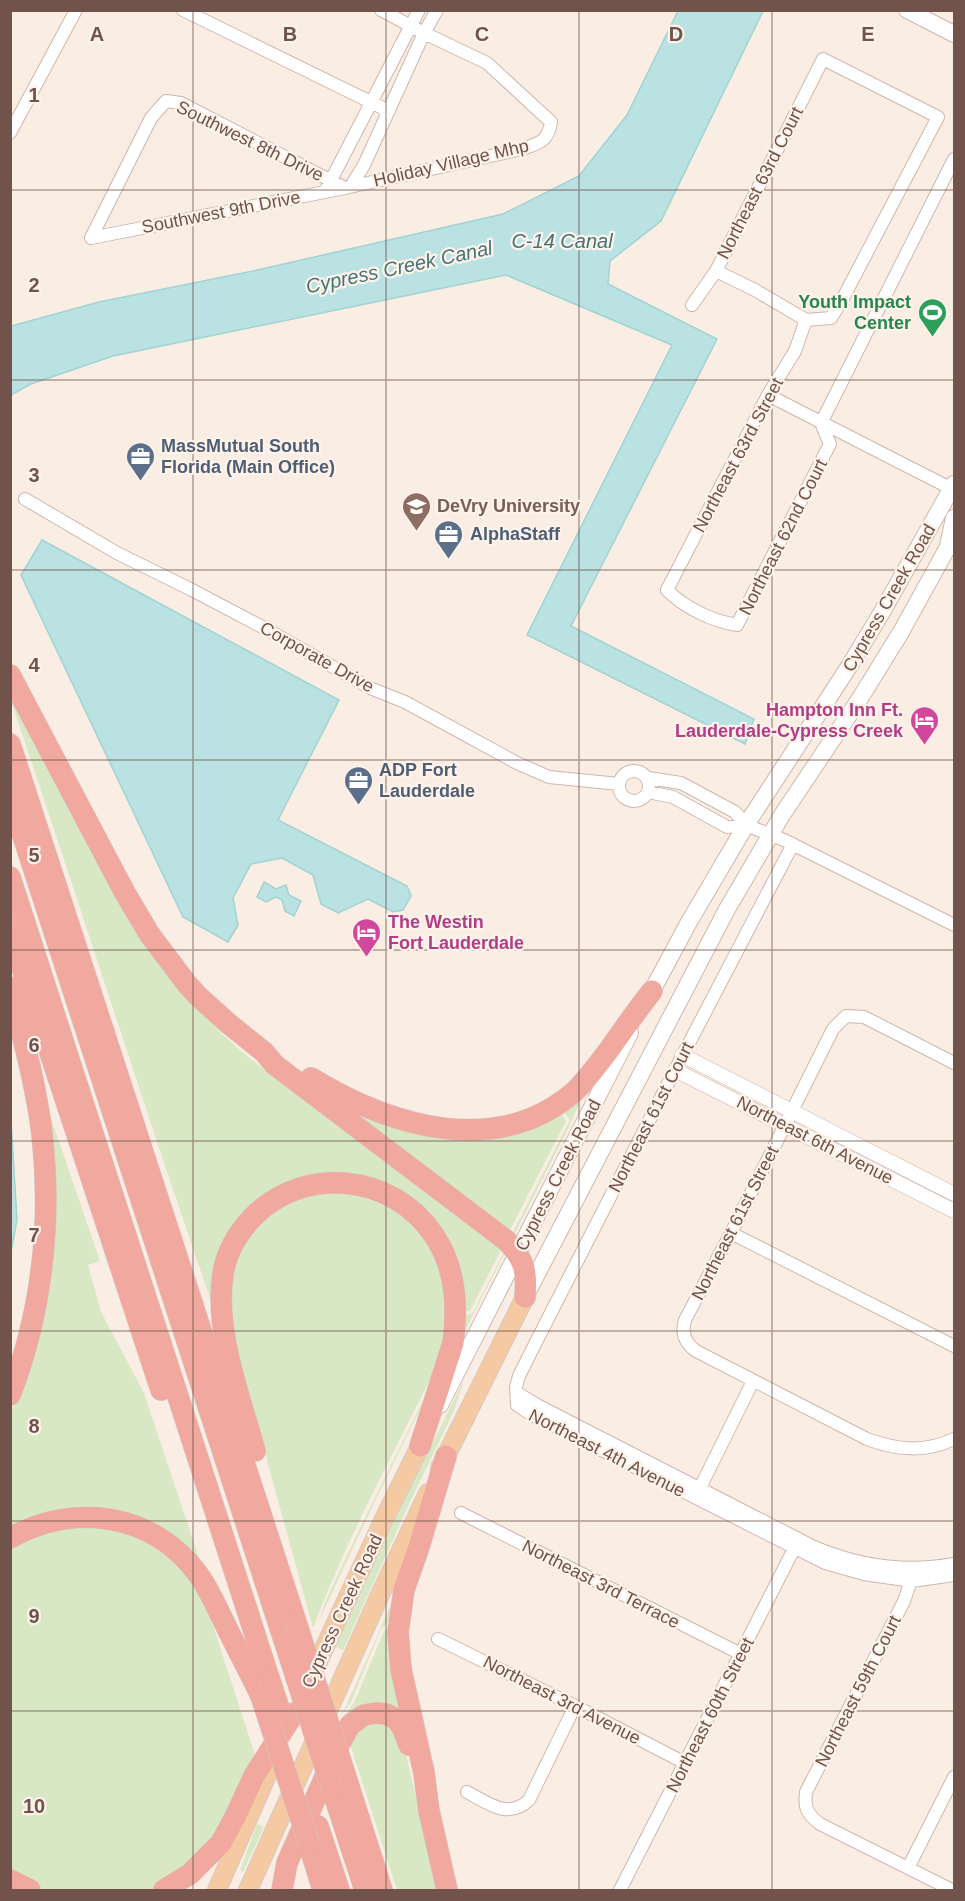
<svg xmlns="http://www.w3.org/2000/svg" width="965" height="1901" viewBox="0 0 965 1901" font-family="Arial,sans-serif">
<style>
.green{fill:#d8e7c4}
.water{fill:#bae2e2;stroke:#a1d3d3;stroke-width:1.5}
.lines{fill:none;stroke-linecap:round;stroke-linejoin:round}
.minor-casing{stroke:#cdb7af;stroke-width:14}
.tertiary-casing{stroke:#cdb7af;stroke-width:15}
.secondary-casing{stroke:#d0b6ac;stroke-width:18}
.primary-casing{stroke:#d4cbc9;stroke-width:20}
.motorway-casing{stroke:#d4cbc9;stroke-width:22}
.minor{stroke:#fff;stroke-width:12}
.tertiary{stroke:#fff;stroke-width:14}
.secondary{stroke:#fff;stroke-width:16}
.primary{stroke:#f5c9a1;stroke-width:18}
.motorway{stroke:#f0a89f;stroke-width:21}
.motorway-bridge-casing{stroke:#d4cbc9;stroke-width:22;stroke-linecap:butt}
.motorway-bridge{stroke:#f0a89f;stroke-width:21}
.grid{fill:none;stroke:#71534c;stroke-width:1.5;stroke-opacity:0.55}
.labels{text-anchor:middle;stroke-width:4.5;stroke-linejoin:round;paint-order:stroke}
.street-label{font-size:18px;fill:#71534c;stroke:#fef3ea}
.leisure-label{font-size:18px;font-weight:bold;fill:#27864d;stroke:#fef3ea;text-anchor:end}
.service-label{font-size:18px;font-weight:bold;fill:#4e5e75;stroke:#fef3ea;text-anchor:start}
.education-label{font-size:18px;font-weight:bold;fill:#785e54;stroke:#fef3ea;text-anchor:start}
.hotel-label{font-size:18px;font-weight:bold;fill:#b23c85;stroke:#fef3ea;text-anchor:end}
.water-label{font-size:20px;font-style:italic;fill:#417576;stroke:#fef3ea}
.grid-label{font-size:20px;text-anchor:middle;font-weight:bold;fill:#71534c;stroke:#fef3ea;stroke-width:4.5;stroke-linejoin:round;paint-order:stroke}
</style>
<rect width="100%" height="100%" fill="#faeee4"/>
<path class="green" d="M10,688L180,988L222,1034L247,1056L502,1248L470,1311L460,1312L449,1251L356,1179L252,1210L212,1304C143,1104 79,902 11,701Z
M325,1093L407,1127L559,1110L566,1121L509,1232Z
M583,1095L567,1131L514,1235L512,1234L570,1120L561,1108Z
M51,1118L100,1261L88,1265L101,1312L144,1393L200,1561L137,1520L11,1531L10,1415L22,1386L48,1119Z
M306,1192L371,1194L422,1229L448,1290L441,1350L434,1372C392,1456 346,1540 313,1628L237,1351L231,1312L232,1278L239,1249L265,1213Z
M505,1250L506,1251L460,1340V1315L472,1314Z
M437,1375L375,1501L318,1623L326,1600L358,1532L434,1378Z
M462,1384H463L453,1413L409,1504L343,1650L336,1647L406,1496Z
M75,1524L120,1530L145,1542L165,1554L183,1570L197,1589L209,1613L255,1755L222,1823L204,1850L156,1888L149,1890H45L22,1881L11,1873L10,1547L14,1544Z
M394,1598L389,1621L381,1629L351,1702L342,1715Z
M393,1623L403,1710L344,1716L354,1703L384,1631Z
M380,1720L402,1738L438,1890H397L349,1741L354,1731Z
M257,1824L264,1827L243,1872L240,1870Z"/>
<path class="water" d="M678,11H763L661,221L610,261L608,284L717,339L571,626L754,719L745,744L527,635L672,345L506,275L113,356L31,384L11,395V326L99,302L253,271L503,214L579,176L627,115Z
M42,540L339,700L278,820L407,886L411,896L403,910L393,912L368,899L338,913L321,904L313,875L282,858L251,864L233,898L238,925L228,942L183,917L21,575Z
M264,882L276,889L286,885L289,895L301,901L294,916L285,911L282,900L276,897L266,902L257,897Z
M11,1120L17,1220L11,1252H10Z"/>
<g class="lines">
<defs>
<path id="minor" d="M183,10L389,111
M381,10L424,33L437,10
M10,133L76,10
M327,188L419,10
M91,238L345,188L522,149C539,143 548,142 551,122L487,63L424,33L364,165L351,186
M91,238L151,118L166,101L181,103L345,188
M692,305L716,271L823,59L938,117L842,300L831,318L806,320L755,290L716,271
M806,320L795,351L768,395L667,590C685,608 712,621 737,625L830,444L821,423L954,159
M768,395L952,489
M25,499L117,553L192,590L268,630L370,688L405,702L517,763L549,777L619,784
M619 786a15 15 0 1 1 30 0a15 15 0 1 1-30 0Z
M648,778L681,783L735,812L746,825
M648,792L673,797L727,827L746,825L784,840L954,925
M793,844L675,1070L534,1346L519,1376L516,1387L517,1405L532,1415L825,1563L864,1574L912,1581L954,1575
M954,1063L864,1017L846,1016L833,1029L731,1233L685,1320C681,1333 685,1343 696,1351L867,1439C897,1450 925,1453 954,1439
M731,1233L954,1346
M517,1393L537,1405L814,1547C859,1566 905,1573 954,1564
M697,1494L753,1381
M461,1513L741,1654
M913,1575L904,1601L806,1792C804,1808 807,1814 820,1824L952,1890
M438,1639L575,1706L685,1763
M467,1792C488,1803 508,1820 529,1800L575,1706
M908,1868L954,1777
M620,1890L798,1541"/>
<path id="tertiary" d="M682,1055L954,1194
M675,1070L954,1211"/>
<path id="secondary" d="M907,10L954,34
M948,546L954,518
M646,1002L689,922L746,825L850,665L882,612L954,484
M525,1297L726,911L782,815L859,700L901,632L954,536
M440,1405L630,1033"/>
<path id="primary" d="M440,1468L525,1297
M309,1681L385,1517L420,1446
M217,1890L278,1750
M248,1890L379,1597L428,1493"/>
<path id="motorway" d="M10,675L125,893L150,935L187,984L199,997L229,1024L264,1052L275,1065L507,1241C525,1260 527,1272 525,1297
M10,744L295,1619
M10,796L285,1643
M10,877L269,1678
M10,931L161,1390
M10,987C22,1035 36,1084 42,1134C52,1221 42,1313 10,1395
M311,1078C390,1126 496,1159 574,1092C587,1080 598,1064 609,1050C623,1030 637,1010 652,991
M255,1451C240,1397 214,1330 223,1274C226,1253 237,1234 252,1218C302,1165 392,1173 433,1234C455,1265 458,1306 453,1343L420,1446
M446,1456L419,1547L404,1590L398,1632L401,1669L424,1773L429,1811L447,1890
M10,1538C75,1502 153,1513 198,1574C209,1589 216,1606 224,1622C236,1647 249,1671 261,1696
M343,1768L382,1890
M333,1792L365,1890
M318,1826L339,1890
M310,1848L323,1890
M10,1880L30,1890
M164,1890L190,1874L221,1843L235,1817L254,1776L294,1713
M282,1890L287,1863L339,1745L350,1725L364,1715L376,1713L386,1714L396,1719L402,1727L409,1745"/>
</defs>
<use href="#minor" class="minor-casing"/>
<use href="#tertiary" class="tertiary-casing"/>
<use href="#secondary" class="secondary-casing"/>
<use href="#primary" class="primary-casing"/>
<use href="#motorway" class="motorway-casing"/>
<use href="#minor" class="minor"/>
<use href="#tertiary" class="tertiary"/>
<use href="#secondary" class="secondary"/>
<use href="#primary" class="primary"/>
<use href="#motorway" class="motorway"/>
<defs>
<path id="motorway-bridge" d="M295,1619L343,1768
M285,1643L333,1792
M269,1678L280,1711
M261,1696L309,1844"/>
</defs>
<use href="#motorway-bridge" class="motorway-bridge-casing"/>
<use href="#motorway-bridge" class="motorway-bridge"/>
</g>
<path class="grid" d="M193,10V1890M386,10V1890M579,10V1890M772,10V1890M10,190H954M10,380H954M10,570H954M10,760H954M10,950H954M10,1141H954M10,1331H954M10,1521H954M10,1711H954"/>
<defs>
<symbol id="stadium-pin" viewBox="-11 -11 22 30"><path d="M0 17L-7.5 6A9.5 9.5 0 1 1 7.5 6Z" fill="#2e9e5b" stroke="#fef3ea"/><path d="M0-5a6.5 5 0 1 0 0 10a6.5 5 0 1 0 0-10ZM-3.5-1.8h7v3.6h-7Z" fill="#fff"/></symbol>
<symbol id="office-pin" viewBox="-11 -11 22 30"><path d="M0 17L-7.5 6A9.5 9.5 0 1 1 7.5 6Z" fill="#5c6f8a" stroke="#fef3ea"/><path d="M-6-3h4V-5.5h4V-3h4V5H-6ZM-1-4.5V-3h2v-1.5ZM-6 0V1H6V0Z" fill="#fff"/></symbol>
<symbol id="university-pin" viewBox="-11 -11 22 30"><path d="M0 17L-7.5 6A9.5 9.5 0 1 1 7.5 6Z" fill="#8d6e63" stroke="#fef3ea"/><path d="M0-5L7-2L0 1L-7-2ZM-4 1L0 2.5L4 1V4Q0 6-4 4Z" fill="#fff"/></symbol>
<symbol id="hotel-pin" viewBox="-11 -11 22 30"><path d="M0 17L-7.5 6A9.5 9.5 0 1 1 7.5 6Z" fill="#d1479c" stroke="#fef3ea"/><path d="M-6-4.5h1.5V1H6V5H4.5V3h-9V5H-6ZM-4 0a1.8 1.8 0 1 1 3.6 0ZM.5 0V-2.5h3Q6-2.5 6 0Z" fill="#fff"/></symbol>
</defs>
<g fill-rule="evenodd">
<use href="#stadium-pin" x="916" y="296" width="33" height="45"/>
<use href="#office-pin" x="124" y="440" width="33" height="45"/>
<use href="#university-pin" x="400" y="490" width="33" height="45"/>
<use href="#office-pin" x="432" y="518" width="33" height="45"/>
<use href="#hotel-pin" x="908" y="704" width="33" height="45"/>
<use href="#office-pin" x="342" y="764" width="33" height="45"/>
<use href="#hotel-pin" x="350" y="916" width="33" height="45"/>
</g>
<g class="labels">
<g class="street-label">
<text transform="translate(250 141) rotate(26)" y="6">Southwest 8th Drive</text>
<text transform="translate(451 163) rotate(-13)" y="6">Holiday Village Mhp</text>
<text transform="translate(760 183) rotate(-63)" y="6">Northeast 63rd Court</text>
<text transform="translate(221 212) rotate(-11)" y="6">Southwest 9th Drive</text>
<text transform="translate(738 455) rotate(-62)" y="6">Northeast 63rd Street</text>
<text transform="translate(783 537) rotate(-63)" y="6">Northeast 62nd Court</text>
<text transform="translate(889 598) rotate(-60)" y="6">Cypress Creek Road</text>
<text transform="translate(317 657) rotate(29)" y="6">Corporate Drive</text>
<text transform="translate(651 1117) rotate(-63)" y="6">Northeast 61st Court</text>
<text transform="translate(815 1140) rotate(27)" y="6">Northeast 6th Avenue</text>
<text transform="translate(558 1175) rotate(-63)" y="6">Cypress Creek Road</text>
<text transform="translate(735 1223) rotate(-63)" y="6">Northeast 61st Street</text>
<text transform="translate(607 1453) rotate(27)" y="6">Northeast 4th Avenue</text>
<text transform="translate(601 1584) rotate(27)" y="6">Northeast 3rd Terrace</text>
<text transform="translate(342 1611) rotate(-65)" y="6">Cypress Creek Road</text>
<text transform="translate(858 1691) rotate(-63)" y="6">Northeast 59th Court</text>
<text transform="translate(562 1700) rotate(27)" y="6">Northeast 3rd Avenue</text>
<text transform="translate(710 1715) rotate(-63)" y="6">Northeast 60th Street</text>
</g>
<g class="leisure-label">
<text x="911" y="308">Youth Impact<tspan x="911" dy="21">Center</tspan></text>
</g>
<g class="service-label">
<text x="161" y="452">MassMutual South<tspan x="161" dy="21">Florida (Main Office)</tspan></text>
<text x="470" y="540">AlphaStaff</text>
<text x="379" y="776">ADP Fort<tspan x="379" dy="21">Lauderdale</tspan></text>
</g>
<g class="education-label">
<text x="437" y="512">DeVry University</text>
</g>
<g class="hotel-label">
<text x="903" y="716">Hampton Inn Ft.<tspan x="903" dy="21">Lauderdale-Cypress Creek</tspan></text>
<text x="388" y="928" text-anchor="start">The Westin<tspan x="388" dy="21">Fort Lauderdale</tspan></text>
</g>
<g class="water-label">
<text x="562" y="248">C-14 Canal</text>
<text transform="translate(399 267) rotate(-12)" y="7">Cypress Creek Canal</text>
</g>
</g>
<g class="grid-label">
<text x="97" y="41">A</text>
<text x="290" y="41">B</text>
<text x="482" y="41">C</text>
<text x="676" y="41">D</text>
<text x="868" y="41">E</text>
<text x="34" y="102">1</text>
<text x="34" y="292">2</text>
<text x="34" y="482">3</text>
<text x="34" y="672">4</text>
<text x="34" y="862">5</text>
<text x="34" y="1052">6</text>
<text x="34" y="1242">7</text>
<text x="34" y="1433">8</text>
<text x="34" y="1623">9</text>
<text x="34" y="1813">10</text>
</g>
<rect width="965" height="1901" fill="none" stroke="#71534c" stroke-width="24"/>
</svg>
